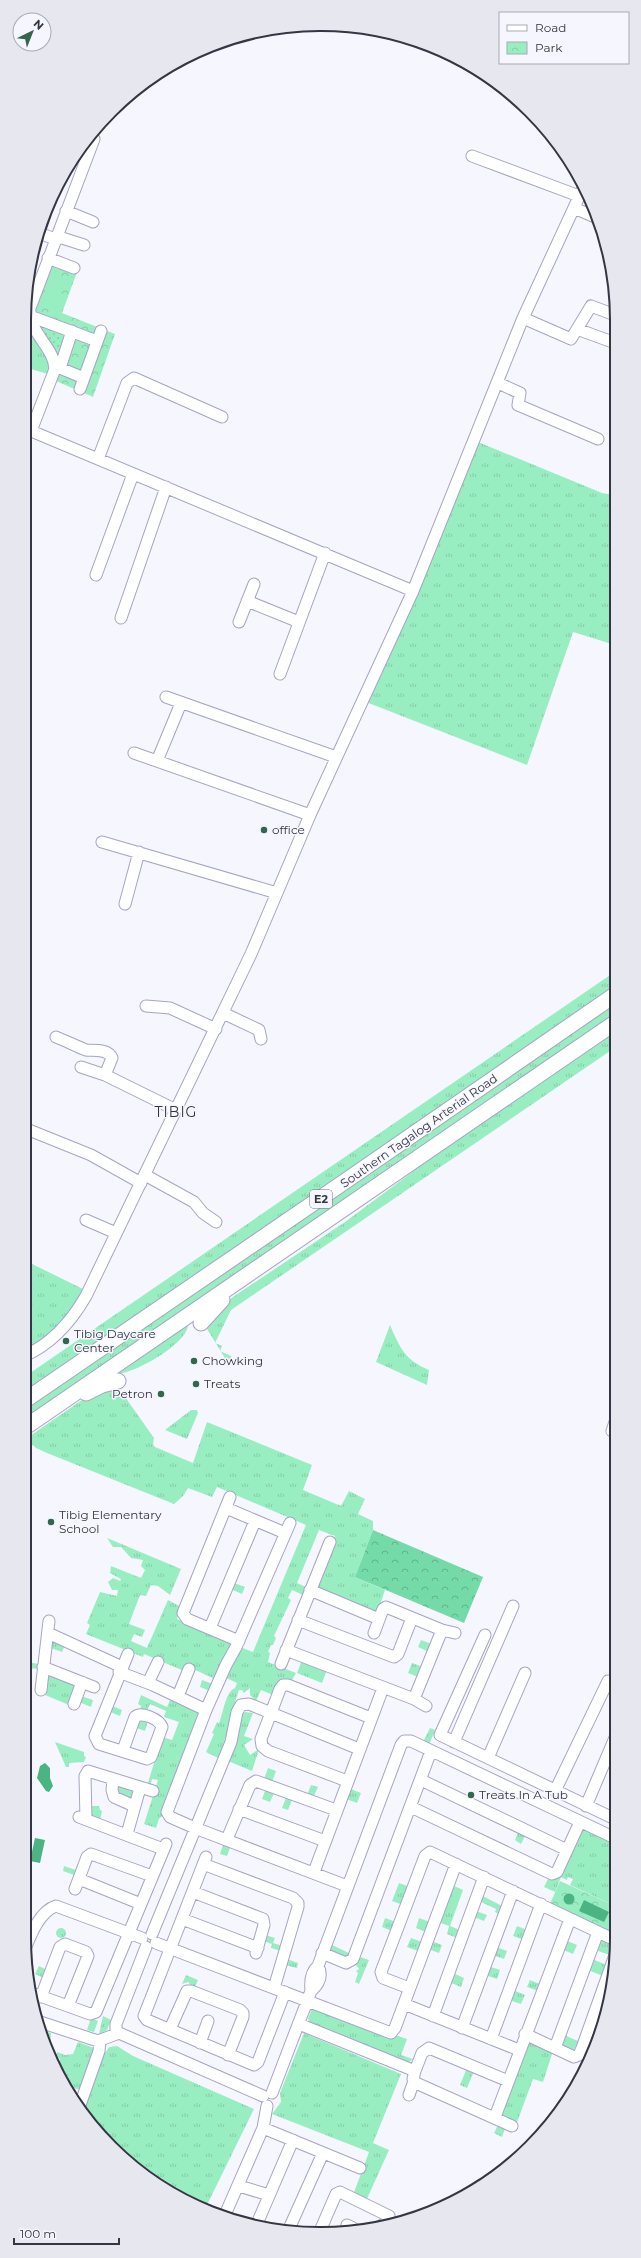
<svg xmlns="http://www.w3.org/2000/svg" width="641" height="2258" viewBox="0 0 641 2258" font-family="Montserrat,sans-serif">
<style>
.grass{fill:url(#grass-tufts)}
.forest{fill:url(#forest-crowns)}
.park{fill:url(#park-crowns)}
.garden{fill:url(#garden-dots)}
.pitch{fill:#99eec1}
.water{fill:#4bb483}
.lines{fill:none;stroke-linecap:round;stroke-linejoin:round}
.minor-casing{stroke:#a5a4c7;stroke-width:13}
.highway-casing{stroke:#a5a4c7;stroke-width:17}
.minor{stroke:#fff;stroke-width:11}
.highway{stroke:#fff;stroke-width:15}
.poi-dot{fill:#32674d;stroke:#f6f6fe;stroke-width:1.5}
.labels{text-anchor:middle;stroke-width:3;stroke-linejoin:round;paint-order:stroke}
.shield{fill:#f6f6fe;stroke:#6f6f7b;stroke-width:1}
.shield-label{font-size:11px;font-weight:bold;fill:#353543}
.poi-label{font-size:12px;fill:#353543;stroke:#f6f6fe;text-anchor:start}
.street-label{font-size:12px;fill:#353543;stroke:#f6f6fe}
.quarter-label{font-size:14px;letter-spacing:1px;fill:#353543;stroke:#f6f6fe}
.rim{fill:none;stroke:#353543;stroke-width:2}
</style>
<defs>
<pattern id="grass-tufts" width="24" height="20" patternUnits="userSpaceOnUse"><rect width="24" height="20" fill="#99eec1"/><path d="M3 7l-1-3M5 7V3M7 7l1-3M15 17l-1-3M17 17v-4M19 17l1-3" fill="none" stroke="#84cda7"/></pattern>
<pattern id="forest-crowns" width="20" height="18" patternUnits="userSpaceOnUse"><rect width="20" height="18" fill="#74dba8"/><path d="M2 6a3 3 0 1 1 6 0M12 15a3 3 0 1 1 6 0" fill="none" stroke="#60b28a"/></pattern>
<pattern id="park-crowns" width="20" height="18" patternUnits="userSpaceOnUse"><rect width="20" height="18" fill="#99eec1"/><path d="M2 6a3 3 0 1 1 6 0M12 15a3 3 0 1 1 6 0" fill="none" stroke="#84cda7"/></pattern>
<pattern id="garden-dots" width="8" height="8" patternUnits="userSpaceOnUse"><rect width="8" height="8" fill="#99eec1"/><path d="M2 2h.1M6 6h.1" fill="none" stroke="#84cda7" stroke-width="1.8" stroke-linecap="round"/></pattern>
</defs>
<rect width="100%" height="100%" fill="#f6f6fe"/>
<path class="grass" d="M26,299L29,300L49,361L48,374L24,367Z
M478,442L602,493L608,494L615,491V645L573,632L527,765L366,702Z
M616,971V989L24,1396V1364L30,1373Z
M24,978L32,985L25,1000L30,1007L24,1020Z
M616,1000V1017L24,1424V1407Z
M616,1029V1047L231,1310L215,1343L222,1346L220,1351L231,1356L228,1363L207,1329L224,1303L345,1222L473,1127Z
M24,1260L85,1290L67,1317L55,1331L24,1352Z
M188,1324C189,1343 133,1375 115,1374Z
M390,1325C400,1348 405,1360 429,1370L427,1385L376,1362Z
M118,1387L154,1438L153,1444L155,1447L193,1463L207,1422L312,1465L303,1490L341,1506L349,1491L365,1499L358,1514L373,1521V1530L355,1577L385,1590L379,1608L375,1612L317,1588L316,1582L335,1536L319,1530L297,1583L306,1587L303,1595L292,1590L288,1598L291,1600L274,1636L276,1638L273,1645H271L268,1652L270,1653L268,1662L296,1673L291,1682L273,1695L261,1690L256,1701L250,1695V1688L244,1693L242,1690H239C231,1713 228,1736 218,1758L206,1752L214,1734L212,1733L217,1722L219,1723C223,1715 225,1692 235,1688L237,1683L224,1677L240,1647L253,1652L306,1525L217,1487L212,1497L188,1488L183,1496L174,1504L47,1453L36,1448L33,1445L24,1451V1440L92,1393Z
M191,1410H197L198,1413L187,1439L165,1430Z
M107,1538L181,1569L170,1595L158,1586L151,1585L146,1596L140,1595L129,1624L145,1630L142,1637L134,1634L131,1641L147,1648L168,1600L181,1607L177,1619L231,1642L233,1646L215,1679L193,1669L184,1671L144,1654L143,1657L86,1634L90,1625L87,1623L100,1592L117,1596L118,1590H112L108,1582L113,1578L120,1581L121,1579L110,1573L111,1566L141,1578L145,1570L141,1566L143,1560L131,1558L121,1547H113Z
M234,1583L245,1587L242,1594L231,1589Z
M421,1640L432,1644L429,1652L418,1647Z
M51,1641L65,1645L62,1652L48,1647Z
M302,1660L327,1670L322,1683L297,1673Z
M27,1662L39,1664V1669L26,1668Z
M412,1663L423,1667L418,1677L408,1673Z
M49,1674L74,1685L69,1705L45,1695L46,1677Z
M202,1680L213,1684L210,1691L200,1687Z
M141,1695L167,1707L171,1698L200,1714L163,1815L159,1819L156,1828L144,1824L158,1780L152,1779L150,1787L147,1786L162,1737L172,1740L179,1722L164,1717L166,1711L150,1704L146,1713L140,1711L141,1706L138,1704Z
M81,1696L93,1700L91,1707L79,1702Z
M110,1705L122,1710L120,1716L108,1711Z
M245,1712L253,1713L244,1736L253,1739L244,1745L250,1755L259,1749L252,1771L228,1761L242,1715Z
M136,1720L148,1721L145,1731L134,1727Z
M430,1728L435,1730L429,1745L423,1742Z
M55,1742L84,1752V1756L86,1757L84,1762L69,1763V1767H66Z
M268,1768L276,1771L272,1782L264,1779Z
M116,1784L135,1791L132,1801L118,1798Z
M311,1785L318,1787L313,1798L307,1795Z
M266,1788L275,1791L270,1802L262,1799Z
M348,1788L361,1793L357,1803L344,1798Z
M287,1795L293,1797L288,1810L282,1808Z
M88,1801H92V1806H99L100,1810L102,1811L100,1821L90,1816Z
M583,1829L617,1844V1907L570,1885L573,1879L568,1877L567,1880L561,1877L555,1892L544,1887L549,1877L557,1879L579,1832Z
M519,1830L526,1834L521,1844L515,1840Z
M224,1842L231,1845L227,1856L220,1854Z
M64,1866L79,1871L77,1876L63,1871Z
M399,1883L410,1887L403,1905L392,1901Z
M452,1885L463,1890L450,1926L460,1930L457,1938L447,1934L449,1926L438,1922Z
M481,1895L502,1906L499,1914L495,1912L496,1909L479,1901Z
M476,1911L487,1915L484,1921L474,1917Z
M385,1918L396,1922L392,1931L382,1927Z
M419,1918L430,1922L426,1932L416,1928Z
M517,1926L527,1930L524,1940L513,1936Z
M56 1933a5 5 0 1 1 10 0a5 5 0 1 1-10 0Z
M265,1935L275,1938L273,1943L283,1946L281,1951L271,1948L272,1944L263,1941Z
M411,1938L422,1942L418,1951L407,1947Z
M602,1939L613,1945L610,1955L595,1950Z
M565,1940L577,1945L573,1954L561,1949Z
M431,1941L442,1945L439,1953L428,1949Z
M330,1944L351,1954L348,1959L328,1952Z
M496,1947L507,1951L504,1959L493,1955Z
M357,1956L369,1960L359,1984L355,1982L358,1973L356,1971L359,1969L355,1964Z
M287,1959L298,1963L297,1968L285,1965Z
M592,1959L607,1965L603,1976L588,1970Z
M39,1966L47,1970L44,1978L35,1974Z
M488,1966L500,1970L497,1979L485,1975Z
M453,1973L464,1978L461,1987L449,1982Z
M186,1975L198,1980L194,1989L188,1982L182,1984Z
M530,1980L540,1984L538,1991L527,1987Z
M513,1990L525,1995L521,2004L509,2000Z
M312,2008L407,2039L401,2055L413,2059L408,2063L310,2024L308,2019Z
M103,2016L111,2020L107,2030L99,2034Z
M91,2018L98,2021L94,2032L87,2030Z
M40,2029L51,2033L50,2052L57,2054V2052L65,2055L73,2054L78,2042L94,2048L80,2090L68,2086L66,2082L68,2076L61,2073L57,2068L60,2059L53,2056L51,2059L46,2051Z
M304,2033L401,2074L373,2143L389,2150L366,2201L353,2195L369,2152L272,2114L281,2102L280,2093Z
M564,2035L578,2041L574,2050L563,2047L561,2044Z
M591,2036L598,2039L595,2049L590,2044Z
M530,2041L553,2051L543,2082L533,2079L516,2125L499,2115Z
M117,2046L133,2056L254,2109L205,2209C166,2194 127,2166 98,2134C92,2127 88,2118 84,2110L103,2052H106L109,2047Z
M586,2056L591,2057L586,2067L581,2065Z
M467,2068L474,2071L467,2088L460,2085Z
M499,2123L506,2126L502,2137L494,2133Z"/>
<path class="forest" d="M373,1530L483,1577L464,1623L355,1577Z"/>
<path class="park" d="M54,264L77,272L62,313L115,334L93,397L56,381L35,324V301L48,267Z
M560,1881L617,1907V1932L614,1934L550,1904Z"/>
<path class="garden" d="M37,324L67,333L60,357L57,358Z"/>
<path class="pitch" d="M52,273L67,278L57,307L41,301Z"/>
<path class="water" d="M45,1763L50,1768V1778L53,1786L49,1792L46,1791L37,1778L40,1766Z
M35,1838L45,1840L40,1863L30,1861Z
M563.5 1899a5.5 5.5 0 1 1 11 0a5.5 5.5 0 1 1-11 0Z
M584,1900L609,1912L604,1922L579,1911Z"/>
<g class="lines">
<defs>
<path id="minor" d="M472,156L579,196
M574,208L595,217
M66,211L93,222
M39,233L55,239L62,238L84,245
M48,258L74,268
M30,316L97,341
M523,318L571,339L591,306L615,315
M577,329L615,343
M55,366L84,378
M60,368L72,331
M498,383L520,393L518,405L598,439
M80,389L101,331
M24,428L413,591
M31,431L55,369C54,346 28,333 30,308L94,139L91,135
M98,459L127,383L134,378L222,417
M96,575L133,474
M247,601L299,622
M121,618L166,487
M239,622L254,584
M280,674L325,553
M166,697L336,757
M134,753L310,815
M157,761L181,703
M102,842L277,893
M125,904L139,852
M146,1006L170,1008L216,1029
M223,1013L259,1030L261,1039
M56,1037C66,1041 76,1046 86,1050C92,1051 108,1048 112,1058L105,1075L176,1110
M81,1067L105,1075
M24,1128L91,1155L141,1183
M145,1175L194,1202L203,1213L216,1222
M86,1220L116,1233
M24,1356C52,1344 71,1322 86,1296L251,954L310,815L413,591L523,318L584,186
M616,1419L612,1431L616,1433
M230,1497L183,1613L187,1619L239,1641
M226,1508L285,1533
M290,1523L236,1647L226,1665L206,1710L167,1812L170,1817L195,1828L347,1886
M310,1590L379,1619
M298,1620L394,1657L398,1654L412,1618
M210,1628L255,1521
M48,1633L122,1667
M374,1633L383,1609L386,1607L442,1630L455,1633
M485,1635L440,1735L617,1820
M286,1650L414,1699L426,1706
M281,1664L330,1542
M43,1667L94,1687
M119,1672L153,1685L206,1710
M148,1683L158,1662
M41,1690L49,1621
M178,1696L189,1669
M414,1699L442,1630
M74,1704L82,1682
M454,1742L513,1606
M123,1750L135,1717C141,1711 159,1719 162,1727L151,1757L147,1759L99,1744L95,1736L128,1654
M488,1758L525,1673
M113,1779L112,1790L114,1797L134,1806
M421,1780L567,1850
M347,1781L268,1751L262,1746L261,1739L280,1689L283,1685H288L371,1718
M555,1791L608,1681
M586,1806L617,1733
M411,1807L552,1874L557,1872L580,1822
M239,1809L325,1841
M79,1817L163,1849
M86,1819L85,1776L88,1771L153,1791
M127,1834L140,1788
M227,1839L250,1785L256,1781L336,1810
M206,1857L144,2016L147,2020L254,2065L258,2062L285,1992
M203,1864L293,1898L298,1903V1907L274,1988
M314,1872L383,1688
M79,1879L141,1904
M75,1889L87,1857L91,1854L152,1876
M193,1892L263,1919L264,1925L256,1953
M182,1919L258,1948
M152,1934L231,1742L237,1712L241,1705L249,1704L359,1749
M156,1943L391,2033L395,2028L456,1864
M25,1949C31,1934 40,1911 56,1906L142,1938
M322,1953L346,1963L353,1959L431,1751
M409,1988L383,1978L381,1972L425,1856L430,1852L617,1941
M311,1991C319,1984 323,1976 318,1966
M29,1992L90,2014L96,2012L166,1844
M41,1997L60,1947L65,1944L86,1952L88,1956L68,2006
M404,2004L519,2050
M433,2016L484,1877
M37,2021L98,2041L119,2033L263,2096
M299,2024L415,2071L422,2053L429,2048L508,2081
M462,2028L513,1891
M170,2029L187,1991H191L240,2010L243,2013V2017L228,2055
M116,2033V2024L146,1947
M525,2034L574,2057L579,2055L582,2048L594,2053
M491,2039L541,1904
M200,2043L208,2021
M555,2048L598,1932
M582,2048L615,1955
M415,2071L413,2079L416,2083L512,2126
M272,2093L311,1991C310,1982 311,1972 318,1966L401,1745L404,1741H411L617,1839
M409,2095L414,2081
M80,2105L99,2051L100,2041
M495,2117L570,1919
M263,2128L360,2168
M239,2186L269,2195
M449,2205L481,2185
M224,2217L263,2128L267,2106
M347,2225L353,2228
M256,2226L293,2140
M288,2231L323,2153
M320,2231L336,2194L340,2192L389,2216L388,2222L382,2225"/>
<path id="highway" d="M201,1323L222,1300
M86,1393L102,1385L118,1381
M24,1401L347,1180L616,994
M24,1428L616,1022"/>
</defs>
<use href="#minor" class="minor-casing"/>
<use href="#highway" class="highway-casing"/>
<use href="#minor" class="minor"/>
<use href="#highway" class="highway"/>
</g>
<g class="poi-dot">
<circle cx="264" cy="830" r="4"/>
<circle cx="66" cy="1341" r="4"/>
<circle cx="194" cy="1361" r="4"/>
<circle cx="196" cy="1384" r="4"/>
<circle cx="161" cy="1394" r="4"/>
<circle cx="51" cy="1522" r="4"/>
<circle cx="471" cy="1795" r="4"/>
</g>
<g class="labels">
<rect class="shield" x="310" y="1190" width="22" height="18" rx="3"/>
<g class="shield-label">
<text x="321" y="1203">E2</text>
</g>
<g class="poi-label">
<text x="272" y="834">office</text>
<text x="74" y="1338">Tibig Daycare<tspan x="74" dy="14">Center</tspan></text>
<text x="202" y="1365">Chowking</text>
<text x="204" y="1388">Treats</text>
<text x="153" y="1398" text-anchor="end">Petron</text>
<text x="59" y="1519">Tibig Elementary<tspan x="59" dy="14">School</tspan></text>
<text x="479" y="1799">Treats In A Tub</text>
</g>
<g class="street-label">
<text transform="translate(419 1131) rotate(-35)" y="4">Southern Tagalog Arterial Road</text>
</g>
<g class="quarter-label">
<text x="176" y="1117">TIBIG</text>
</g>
</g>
<path d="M0 0H641V2258H0ZM320 31H321A289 289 0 0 1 610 320V1938A289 289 0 0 1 321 2227H320A289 289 0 0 1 31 1938V320A289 289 0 0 1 320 31Z" fill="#e7e7ef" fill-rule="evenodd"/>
<path class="rim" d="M320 31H321A289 289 0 0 1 610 320V1938A289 289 0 0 1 321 2227H320A289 289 0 0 1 31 1938V320A289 289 0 0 1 320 31Z"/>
<rect x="499" y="12" width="130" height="52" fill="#f6f6fe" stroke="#a9a9b3"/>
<rect x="507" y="25" width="20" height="6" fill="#ffffff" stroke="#a9a9b3"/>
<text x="535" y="32" font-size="12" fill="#353543">Road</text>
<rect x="507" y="42" width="20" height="12" fill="url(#park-crowns)" stroke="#a9a9b3"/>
<text x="535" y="52" font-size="12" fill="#353543">Park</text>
<g transform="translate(32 32) rotate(43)"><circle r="19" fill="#f6f6fe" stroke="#a9a9b3"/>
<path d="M0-3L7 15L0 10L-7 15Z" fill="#32674d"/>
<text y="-6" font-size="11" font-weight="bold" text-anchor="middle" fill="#353543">N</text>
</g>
<path d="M14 2238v6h105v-6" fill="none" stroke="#353543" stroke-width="2"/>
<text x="20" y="2238" font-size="12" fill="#353543" stroke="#f6f6fe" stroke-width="3" paint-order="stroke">100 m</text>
</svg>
